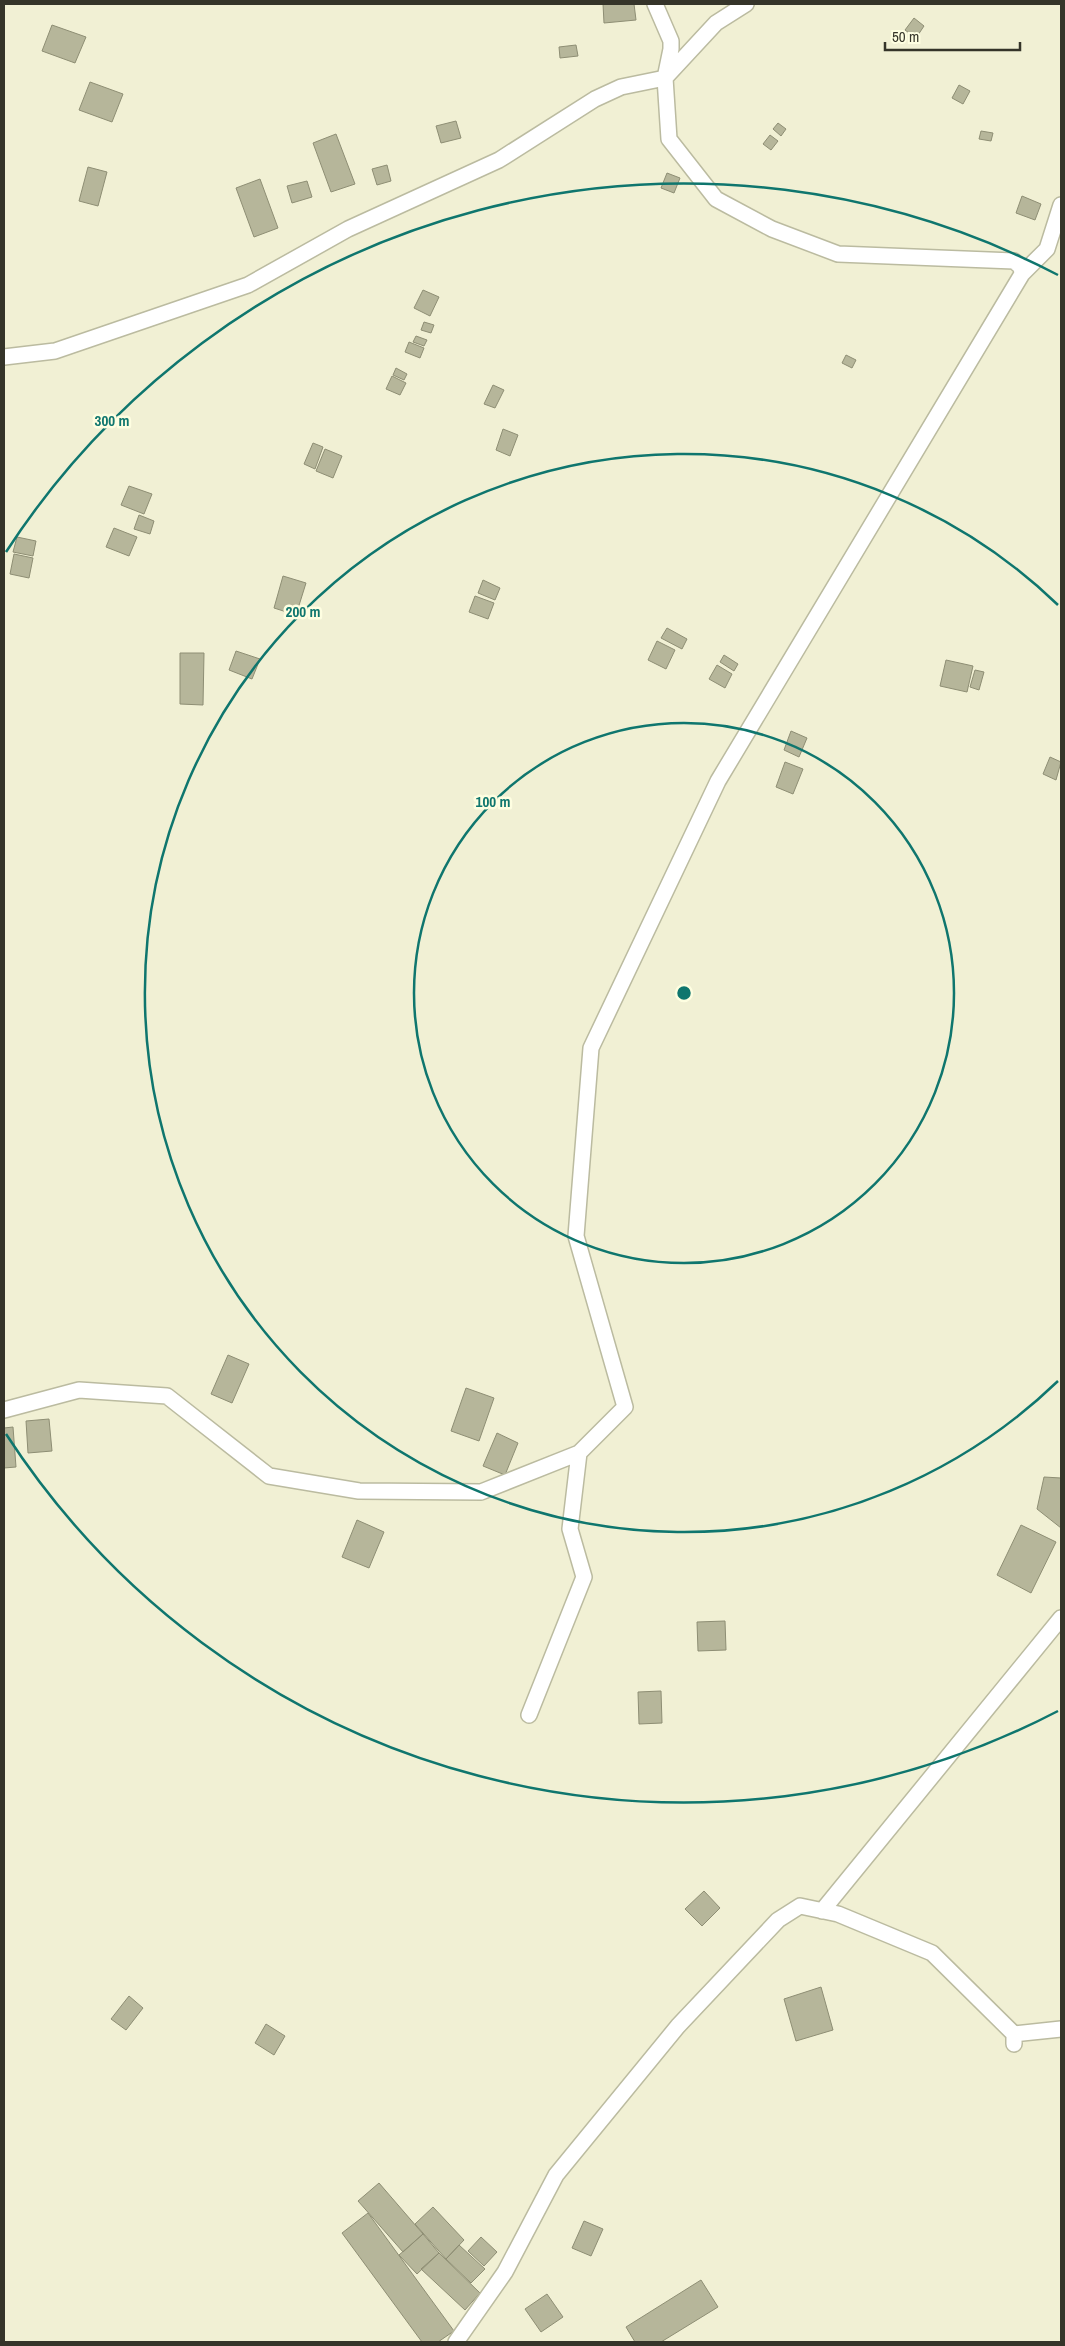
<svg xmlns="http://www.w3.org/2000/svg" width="1065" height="2346" viewBox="0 0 1065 2346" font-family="'Archivo Narrow',sans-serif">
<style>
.building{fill:#b6b69a;stroke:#8e8e74}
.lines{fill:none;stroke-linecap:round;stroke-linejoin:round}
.street-casing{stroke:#bbbba0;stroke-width:18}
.street{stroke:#fff;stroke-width:15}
.ring{fill:none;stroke:#0f766e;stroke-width:2.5}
.centre{fill:#0f766e;stroke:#fefee1;stroke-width:2.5}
.ring-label{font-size:15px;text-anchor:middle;font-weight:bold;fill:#0f766e;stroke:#fefee1;stroke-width:5;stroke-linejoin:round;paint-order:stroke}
</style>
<rect width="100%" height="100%" fill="#f1f0d4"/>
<path class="building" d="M603,4H634L636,20L604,23Z
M914,18L924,26L916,38L905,30Z
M52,25L86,37L75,63L42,51Z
M576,45L578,56L560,58L559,47Z
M90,82L123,94L112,122L79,110Z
M959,85L970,91L963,104L952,98Z
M456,121L461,138L441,143L436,126Z
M778,123L786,129L781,136L773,129Z
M981,131L993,133L991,141L979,139Z
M336,134L355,184L331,192L313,143Z
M770,135L778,141L771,150L763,144Z
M387,165L391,181L377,185L372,169Z
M88,167L107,172L98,206L79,201Z
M667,173L680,178L674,193L661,188Z
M260,179L278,228L254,237L236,188Z
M307,181L312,197L292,203L287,186Z
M1022,196L1041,204L1035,220L1016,213Z
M423,290L439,297L430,316L414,308Z
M424,322L434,325L431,333L421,330Z
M416,336L427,340L424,346L413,342Z
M409,342L424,348L420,358L405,352Z
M846,355L856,360L852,368L842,363Z
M396,368L407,374L404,380L393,375Z
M392,376L406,383L400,395L386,389Z
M493,385L504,390L495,408L484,404Z
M503,429L518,435L510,456L496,450Z
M313,443L323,447L315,469L304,464Z
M325,449L342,456L333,478L316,471Z
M129,486L152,494L144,514L121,505Z
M139,515L154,521L150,534L134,529Z
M114,528L137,537L129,556L106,547Z
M17,537L36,541L33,556L13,552Z
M14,554L33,558L29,578L10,574Z
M283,576L306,583L296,615L274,608Z
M483,580L500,588L495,600L478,593Z
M475,596L494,603L488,619L469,612Z
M667,628L687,639L682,649L661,638Z
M657,641L675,650L666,669L648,660Z
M236,651L260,659L252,679L229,670Z
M180,653H204L203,705L180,704Z
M724,655L738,664L734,671L720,662Z
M946,660L973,666L967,692L940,686Z
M717,665L732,674L725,688L709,679Z
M975,670L984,672L979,690L970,687Z
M791,731L807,738L799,757L784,750Z
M1050,757L1061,762L1056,780L1043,774Z
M785,762L803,769L793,794L776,787Z
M228,1355L249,1364L232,1403L211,1394Z
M466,1388L494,1398L479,1441L451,1431Z
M49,1419L52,1451L28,1453L26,1421Z
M13,1427L16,1467L4,1468V1428Z
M497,1433L518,1443L505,1475L483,1466Z
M1044,1477L1061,1478V1528L1037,1509Z
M357,1520L384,1532L369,1568L342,1557Z
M1021,1525L1056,1542L1031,1593L997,1575Z
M725,1621L726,1650L698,1651L697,1622Z
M661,1691L662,1723L639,1724L638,1692Z
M704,1891L720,1908L702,1926L685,1909Z
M821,1987L833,2030L796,2041L784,1999Z
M129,1996L143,2008L126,2030L111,2019Z
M266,2024L285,2036L274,2055L255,2043Z
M379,2183L423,2234L403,2252L358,2201Z
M433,2207L464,2240L446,2259L415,2224Z
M368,2213L454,2331L438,2342H422L342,2233Z
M584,2221L603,2229L591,2256L572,2248Z
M423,2234L439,2253L417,2274L399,2255Z
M481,2237L497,2252L484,2266L468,2251Z
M459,2245L485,2269L471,2283L446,2259Z
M439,2253L480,2293L465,2310L421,2269Z
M701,2280L718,2307L661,2342H635L626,2327Z
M547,2294L563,2317L541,2332L525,2309Z"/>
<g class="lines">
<defs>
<path id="street" d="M655,4L671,41V49L665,78L716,23L746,4
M1022,274L1047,249L1061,205
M4,357L55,351L248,285L348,229L499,160L595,99L621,87L665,78L669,139L716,199L772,229L838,254L1014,261L1021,267L1022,274L718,781L591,1048L576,1236L625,1407L579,1453L570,1529L584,1577L529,1715
M4,1410L79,1390L167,1396L269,1476L359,1491L481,1492L579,1453
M822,1911L1061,1618
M1014,2034L1061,2029
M456,2342L505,2272L556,2175L678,2026L778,1920L800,1906L838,1914L932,1953L1014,2034V2044"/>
</defs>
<use href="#street" class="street-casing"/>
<use href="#street" class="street"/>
</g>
<g class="ring">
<circle cx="684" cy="993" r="270"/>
<path d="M1058 1381A539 539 0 1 1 1058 605"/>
<path d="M1058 1711A809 809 0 0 1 6 1434M6 552A809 809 0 0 1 1058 275"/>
</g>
<circle cx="684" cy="993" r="8" class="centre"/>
<g class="ring-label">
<text x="112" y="426">300 m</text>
<text x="303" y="617">200 m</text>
<text x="493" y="807">100 m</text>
</g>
<rect width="1065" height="2346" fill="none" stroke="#353429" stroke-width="10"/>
<path d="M885 42v8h135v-8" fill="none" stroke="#353429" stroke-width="2.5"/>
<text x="892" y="42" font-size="15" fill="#353429" stroke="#fefee1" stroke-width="4" paint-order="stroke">50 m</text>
</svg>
